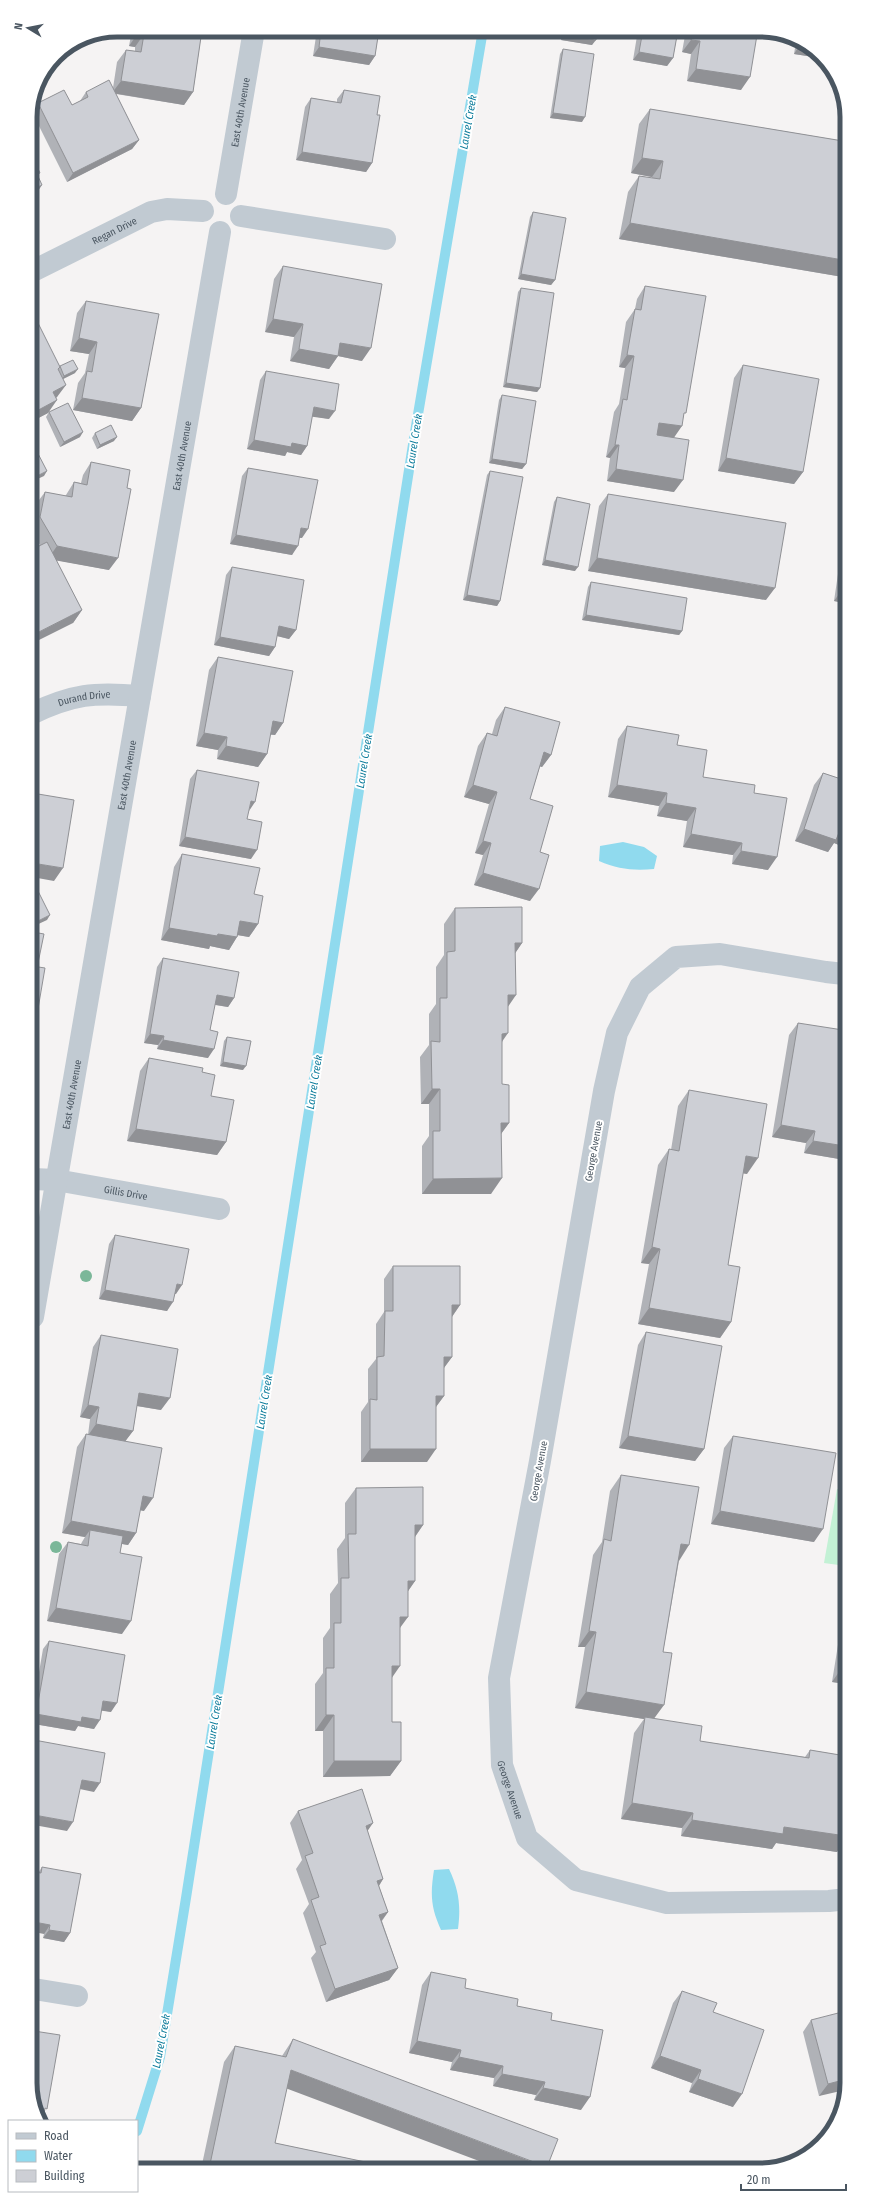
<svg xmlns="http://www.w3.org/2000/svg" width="877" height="2200" viewBox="0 0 877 2200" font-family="'Fira Sans Condensed',sans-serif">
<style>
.green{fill:#c3f1d5}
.water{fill:#90daee}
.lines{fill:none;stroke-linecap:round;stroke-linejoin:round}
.stream{stroke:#90daee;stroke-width:10}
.street{stroke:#c1cad2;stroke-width:22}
.tree{fill:#7bb799}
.wall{fill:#b0b2b7}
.shaded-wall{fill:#909195}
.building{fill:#cdcfd5;stroke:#909195}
.labels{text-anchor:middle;stroke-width:4;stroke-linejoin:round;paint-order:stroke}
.street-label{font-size:10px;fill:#4a5661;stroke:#fff}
.water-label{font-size:11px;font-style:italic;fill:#0c7c9b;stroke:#fff}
.rim{fill:none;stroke:#4a5661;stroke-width:5}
</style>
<rect width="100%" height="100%" fill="#f5f3f3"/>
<path class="green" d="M837,1489L846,1490V1566L824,1563Z"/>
<path class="water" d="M623,842L644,847L657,856L654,869C633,871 618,869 599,861L600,846Z
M449,1869C459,1890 461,1906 458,1929L441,1930C431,1908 430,1895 434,1870Z"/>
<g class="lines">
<path class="stream" d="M137,2131L160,2057L186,1898L414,438L483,30"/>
<g class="street">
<path id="s1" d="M226,194L254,30"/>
<path d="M241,216L385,239"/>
<path id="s2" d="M31,272L151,212L167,209L203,211"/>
<path id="s3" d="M31,714C73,694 94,692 140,696"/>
<path id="s4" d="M844,974L826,972L720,954L676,957L640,987L617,1033L604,1091L540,1461L499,1678L502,1765L527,1838L576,1880L667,1903L829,1901L847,1899"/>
<path id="s5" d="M33,1179L56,1180L219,1209"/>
<path id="s6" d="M33,1317L220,232"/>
<path d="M34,1989L77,1996"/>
</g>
</g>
<g class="tree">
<circle cx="86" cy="1276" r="6"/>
<circle cx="56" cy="1547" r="6"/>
</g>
<path class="wall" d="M132,30H202L193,92L184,105L116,94L139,140L132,149L67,182L32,112L38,103L72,105L80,101L86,92L113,88L117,62L126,50L135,51V47L129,46Z
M317,30H379L375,56L369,65L313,56Z
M562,30H597L592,45L561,40Z
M638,30H678L673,58L667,66L633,60Z
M686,30H751L741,90L687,81L691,54L682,52Z
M796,42L813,48L820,58L794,54Z
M563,49L582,122L550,118L560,54Z
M344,90L377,115L372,163L366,172L296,160L305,107L311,98L337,102V99Z
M650,109L843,141V277L619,239L628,192L639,176L652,178V177L631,173L639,124Z
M533,212L555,280L551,285L518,279L530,217Z
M283,266L362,361L338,356L329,369L290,361L294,337L265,332L274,279Z
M645,286L684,416L674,437V492L607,481L610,458L606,457L614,412L619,404L625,368L619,367L626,322L635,309L637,299Z
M521,288L540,388L537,392L503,387L518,292Z
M86,301L141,408L132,421L73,410L78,383L85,373L89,354L70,351L77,313Z
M31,327L60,366L75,373L63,379L57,397L56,398L48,413L32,421L37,429L31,437Z
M743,365L803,472L794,484L718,471L734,378Z
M266,371L329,419L312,416L307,446L301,455L287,452L285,456L247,449L260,380Z
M502,395L526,464L522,469L489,463L499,400Z
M49,412L80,437L60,447L46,417Z
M95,433L114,441L97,449L92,438Z
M91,462L109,570L56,560L82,610L73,623L40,545L31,530L36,504L45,492L65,496L66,495L74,482L81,483L83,475Z
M248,468L302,538H299L292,555L230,544L242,476Z
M490,471L500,601L497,606L463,600L487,475Z
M608,494L766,600L588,571L599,506Z
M557,497L575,571L542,565L554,502Z
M843,540L844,603L834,601Z
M232,567L296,630L289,639L277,636L275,647L269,656L214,645L226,575Z
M591,582L682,631L679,635L582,620L588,587Z
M218,657L283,723L275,735H270L267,754L258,767L217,759L218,750L196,746L209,670Z
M505,707L551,755L542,767L540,766L530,799L540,852L530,901L474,885L483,855L475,853L489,804L464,797L478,746L487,733L492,734L496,720Z
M627,726L677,745L703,777L754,793L768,870L732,864L733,855L683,847L687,821L657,816L659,806L608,797L618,739Z
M197,770L247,819L251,859L179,846L190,779Z
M823,773L844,780V847L834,843L828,852L795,841L814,785Z
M182,854L254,894L258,924L249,937L238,935L229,950L210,946L209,949L161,940L174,867Z
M455,908L522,943L515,953L508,1006L502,1043V1084L509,1123L501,1134L491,1194H422V1146L429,1136V1104H421L420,1057L429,1045V1014L436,1004V967L444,955V924Z
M163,958L234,998L228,1007L215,1005L210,1030L208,1058L157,1049L158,1045L144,1043L157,967Z
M798,1023L842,1039L845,1160L804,1153L806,1143L772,1137L789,1035Z
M227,1037L243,1070L220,1066L224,1041Z
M149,1058L202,1072L211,1096L226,1142L217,1155L127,1141L140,1071Z
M689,1090L747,1174L743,1173L728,1265L731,1322L720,1338L638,1324L649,1264L641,1263L658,1165L669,1149L671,1150L678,1106Z
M115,1235L176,1294H175L167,1311L99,1299L109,1244Z
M393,1266L460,1305L452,1317V1357L444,1368V1396L436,1407L427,1462H361V1412L368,1402V1369L376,1359V1324L384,1312V1279Z
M646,1332L704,1449L695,1461L619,1448L638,1345Z
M101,1335L161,1410L137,1406L133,1431L125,1441L144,1511L140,1510L136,1533L128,1545L122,1544L120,1553L122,1634L47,1621L59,1554L68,1542L81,1544L82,1542L85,1537L62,1533L77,1447L86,1434L88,1435L90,1419L80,1417L93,1347Z
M733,1436L814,1542L711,1524L724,1448Z
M621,1475L679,1561L663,1652L654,1718L700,1741L805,1757L810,1750L846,1756V1838L837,1852L776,1843L772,1849L681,1836L682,1828L621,1819L634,1733L644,1719L575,1708L585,1647H578L593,1555L602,1542L610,1491Z
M356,1488L423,1525L415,1537V1581L408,1591L400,1628L392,1678V1722L401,1761L390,1776L323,1777V1731H315V1684L323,1673V1638L330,1628V1594L338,1583L337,1549L345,1538V1503Z
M846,1595V1684L832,1682Z
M49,1641L111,1712L101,1710L94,1729L78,1726L75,1731L34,1724V1701L43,1649Z
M298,1811L367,1831L383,1879L379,1886L388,1912L382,1921L398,1968L389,1980L326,2002L311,1958L316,1952L303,1913L309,1904L296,1869L302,1860L290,1823Z
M42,1867L70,1933L64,1942L43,1938L44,1934L38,1873Z
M431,1972L465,1988L517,2006L551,2020L581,2110L534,2100L536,2095L493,2086L494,2078L450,2070L452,2062L409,2053L422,1985Z
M682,1991L713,2012L733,2107L689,2092L692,2083L651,2068L673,2003Z
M811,2020L847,2083L819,2096L803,2032Z
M293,2039L287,2088L275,2143L394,2168L201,2169L224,2062L235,2046L282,2056Z"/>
<path class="shaded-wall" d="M138,33L144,34L135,47L129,46Z
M564,36L596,40L592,45L561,40Z
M691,40L700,41L691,54L682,52Z
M801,43L813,48L820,58L794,54Z
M319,47L375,56L369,65L313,56Z
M639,52L673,58L667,66L633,60Z
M696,69L750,77L741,90L687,81Z
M121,81L193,92L184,105L112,93Z
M553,113L585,117L582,122L550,118Z
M139,140L132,149L67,182L73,173Z
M302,152L372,163L366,172L296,160Z
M642,158L663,161L652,177L631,173Z
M42,185L36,194L30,197V191Z
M630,223L843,260V277L619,239Z
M521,274L555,280L551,285L518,279Z
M273,319L303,324L294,337L265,332Z
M79,338L97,342L89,354L70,351Z
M340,343L371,348L362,361L338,356L329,369L290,361L299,349Z
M627,355L634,356L625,368L619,367Z
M78,369L75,373L61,380L64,376Z
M506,383L540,388L537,392L503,387Z
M66,385L57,397L44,404L53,392Z
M82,398L141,408L132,421L73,410Z
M57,400L48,413L31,422V414Z
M314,407L335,411L329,419L307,416Z
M659,423L682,426L673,439L650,435Z
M37,429L31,437V432Z
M83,432L80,437L60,447L64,442Z
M117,437L114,441L97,449L100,445Z
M254,440L292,443L307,446L301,455L287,452L285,456L247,449Z
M615,445H619L610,458L606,457Z
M726,458L803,472L794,484L718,471Z
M492,459L526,464L522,469L489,463Z
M616,469L683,480L674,492L607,481Z
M47,471L44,476L31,482V479Z
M301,528L308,529L302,538L295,537Z
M236,535L298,546L292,555L230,544Z
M57,546L118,558L109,570L48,559Z
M597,558L775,588L766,600L588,571Z
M545,560L578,567L575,571L542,565Z
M844,587V603L834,601Z
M467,595L500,601L497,606L463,600Z
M82,610L73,623L31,644V636Z
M586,615L682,631L679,635L582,620Z
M279,626L296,630L289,639L273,635Z
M220,637L275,647L269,656L214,645Z
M273,721L283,723L275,735L264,733Z
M204,733L227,737L218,750L196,746Z
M226,746L267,754L258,767L217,759Z
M544,752L551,755L542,767L535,765Z
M473,785L497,792L489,804L464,797Z
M617,785L667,793L659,806L608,797Z
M251,801L255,802L249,811Z
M666,803L696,808L687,821L657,816Z
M804,829L840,830L844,831V847L834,843L828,852L795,841Z
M691,834L742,843L733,855L683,847Z
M185,837L257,850L251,859L179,846Z
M483,841L491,843L483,855L475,853Z
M741,851L777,857L768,870L732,864Z
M32,863L63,868L54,881L32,877Z
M483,873L539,889L530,901L474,885Z
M36,883L32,889V885Z
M50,915L47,920L32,927V924Z
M240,921L258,924L249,937L231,934Z
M169,928L218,934L237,937L229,950L210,946L209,949L161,940Z
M515,943H522L512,958Z
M32,962L38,963L35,968L32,967Z
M217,995L234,998L228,1007L211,1004Z
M508,995H516L505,1011Z
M508,1033L497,1049L502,1034Z
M150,1034L164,1036L158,1045L144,1043Z
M163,1040L214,1049L208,1058L157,1049Z
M223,1062L246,1066L243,1070L220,1066Z
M432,1089H440L429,1104H421Z
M501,1123H509L498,1138Z
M781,1125L815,1131L806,1143L772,1137Z
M136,1129L226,1142L217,1155L127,1141Z
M813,1141L845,1146V1160L804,1153Z
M746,1156L758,1158L747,1174L735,1172Z
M502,1178L491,1194H422L433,1179Z
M652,1247L660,1249L649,1264L641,1263Z
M177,1284L182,1285L176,1294L170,1293Z
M105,1290L173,1302L167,1311L99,1299Z
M452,1305H460L451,1318Z
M649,1308L731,1322L720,1338L638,1324Z
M444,1357H452L443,1369Z
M139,1393L170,1398L161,1410L131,1405Z
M436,1396H444L435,1408Z
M88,1405L99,1407L90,1419L80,1417Z
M96,1424L133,1431L124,1443L87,1437Z
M628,1436L704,1449L695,1461L619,1448Z
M370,1449H436L427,1462H361Z
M143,1496L153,1498L144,1511L134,1509Z
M720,1511L823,1529L814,1542L711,1524Z
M71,1521L136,1533L128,1545L89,1538L90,1530L85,1537L62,1533Z
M415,1525H423L412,1541Z
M681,1544L689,1545L679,1561L670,1559Z
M408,1581H415L404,1597Z
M56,1608L131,1621L122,1634L47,1621Z
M400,1617H408L397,1632Z
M589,1631L596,1632L585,1647H578Z
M392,1666H400L389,1682Z
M841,1669L846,1670V1684L832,1682Z
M586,1692L664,1705L653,1720L645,1717L644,1719L575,1708Z
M103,1701L117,1703L111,1712L97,1710Z
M36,1714L82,1717L100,1720L94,1729L78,1726L75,1731L34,1724V1717Z
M326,1715H334L323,1731H315Z
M334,1761H401L390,1776L323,1777Z
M82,1780L100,1783L94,1792L75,1788Z
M632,1803L693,1813L682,1828L621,1819Z
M34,1815L73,1822L67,1831L34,1825Z
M692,1820L784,1827L846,1836V1838L837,1852L776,1843L772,1849L681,1836Z
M373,1823L364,1836L366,1826Z
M383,1879L375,1892L377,1881Z
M388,1912L379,1924V1915Z
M34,1922L50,1925L44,1934L34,1932Z
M49,1930L70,1933L64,1942L43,1938Z
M398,1968L389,1980L326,2002L335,1989Z
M417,2041L461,2050L452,2062L409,2053Z
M660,2056L701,2070L692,2083L651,2068Z
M459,2057L503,2066L494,2078L450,2070Z
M291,2070L546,2167H495L280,2086Z
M502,2074L545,2082L536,2095L493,2086Z
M698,2079L742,2094L733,2107L689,2092Z
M847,2079V2083L845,2090L819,2096L828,2084Z
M543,2088L590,2097L581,2110L534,2100Z"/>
<path class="building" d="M139,30H202L193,92L121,81L126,50L141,52L144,34L138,33Z
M321,30H379L375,56L319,47Z
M565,30H597L596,40L564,36Z
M643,30H678L673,58L639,52Z
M693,30H751L750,34L757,35L750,77L696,69L700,41L691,40Z
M563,49L594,54L585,117L553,113Z
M109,80L139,140L73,173L38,103L64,90L72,105L88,97L86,92Z
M344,90L380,96L377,115H380L372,163L302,152L311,98L341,103Z
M650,109L843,141V260L630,223L639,176L660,179L663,161L642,158Z
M30,152L40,173L37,174L42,185L30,191Z
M533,212L566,218L555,280L521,274Z
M283,266L382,284L371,348L340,343L338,356L299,349L303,324L273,319Z
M645,286L706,296L686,413H684L682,426L659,423L657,435L689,440L683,480L616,469L619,445H615L623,399L627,400L634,356L627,355L635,309L641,310Z
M521,288L554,293L540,388L506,383Z
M86,301L159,314L141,408L82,398L87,371L92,372L97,342L79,338Z
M38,323L60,367L58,369L66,385L53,392L57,400L31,414V327Z
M73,360L78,369L64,376L60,366Z
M743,365L819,379L803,472L726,458Z
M266,371L339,384L335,411L314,407L307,446L292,443L291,447L254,440Z
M502,395L536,401L526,464L492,459Z
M68,403L83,432L64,442L49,412Z
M31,418L37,429L31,432Z
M111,425L117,437L100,445L95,433Z
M33,444L47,471L31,479V445Z
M91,462L130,470L127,488L131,489L118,558L57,546L40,517L45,492L72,497L74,482L87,485Z
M248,468L318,480L308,529L301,528L298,546L236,535Z
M490,471L523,477L500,601L467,595Z
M608,494L786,523L775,588L597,558Z
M557,497L590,504L578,567L545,560Z
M47,542L82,610L31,636V550Z
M232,567L304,580L296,630L279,626L275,647L220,637Z
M591,582L687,598L682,631L586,615Z
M218,657L293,671L283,723L273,721L267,754L226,746L227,737L204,733Z
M505,707L560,722L551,755L544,752L530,799L553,806L540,852L549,855L539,889L483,873L491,843L483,841L497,792L473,785L487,733L497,736Z
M627,726L679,735L677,745L707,750L703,777L755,785L754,793L787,798L777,857L741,851L742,843L691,834L696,808L666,803L667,793L617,785Z
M197,770L259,782L255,802L251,801L247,819L262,822L257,850L185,837Z
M823,773L844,780V831L840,830L836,840L804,829Z
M32,793L74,800L63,868L32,863Z
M182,854L260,868L254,894L263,896L258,924L240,921L237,937L218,934L217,936L169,928Z
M32,874L36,883L32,885Z
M38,891L50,915L32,924V894Z
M522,907V943H515L516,995H508V1033L502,1034V1084L509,1085V1123H501L502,1178L433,1179V1131H440V1089H432L431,1041L440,1042V998H447V952L455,951V908Z
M33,932L44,934L38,963L32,962V936Z
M163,958L239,972L234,998L217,995L210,1030L218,1032L214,1049L163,1040L164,1036L150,1034Z
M32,966L45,968L32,1044Z
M798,1023L843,1030L842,1039H845V1146L813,1141L815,1131L781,1125Z
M227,1037L251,1041L246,1066L223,1062Z
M149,1058L203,1068L202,1072L215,1075L211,1096L234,1100L226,1142L136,1129Z
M689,1090L767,1104L758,1158L746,1156L728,1265L740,1267L731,1322L649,1308L660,1249L652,1247L669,1149L679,1151Z
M115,1235L189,1249L182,1285L177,1284L173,1302L105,1290Z
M393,1266H460V1305H452V1357H444V1396H436V1449H370V1399L377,1400V1357L384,1356L385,1311H393Z
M646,1332L722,1346L704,1449L628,1436Z
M101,1335L178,1349L170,1398L139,1393L133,1431L96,1424L99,1407L88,1405Z
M86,1434L162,1448L153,1498L143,1496L136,1533L71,1521Z
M733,1436L836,1453L823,1529L720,1511Z
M621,1475L699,1487L689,1545L681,1544L663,1652L672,1653L664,1705L586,1692L596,1632L589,1631L604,1539L611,1541Z
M423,1487V1525H415V1581H408V1617H400V1666H392V1722H401V1761H334V1715H326V1668H334V1623H341V1578H349L348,1534H356V1488Z
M90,1530L123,1536L120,1553L142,1557L131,1621L56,1608L68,1542L88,1546Z
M846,1637V1670L841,1669Z
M49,1641L125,1655L117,1703L103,1701L100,1720L82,1717L81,1722L36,1714Z
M645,1717L702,1726L700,1741L809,1758L810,1750L846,1756V1836L784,1827L783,1834L692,1820L693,1813L632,1803Z
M34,1740L105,1753L100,1783L82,1780L73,1822L34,1815Z
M362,1789L373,1823L366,1826L383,1879L377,1881L388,1912L379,1915L398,1968L335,1989L320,1946L326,1944L311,1900L319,1897L305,1856L313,1853L298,1811Z
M42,1867L81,1874L70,1933L49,1930L50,1925L34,1922V1872L41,1873Z
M431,1972L466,1979L465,1988L518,1999L517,2006L552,2013L551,2020L603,2030L590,2097L543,2088L545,2082L502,2074L503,2066L459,2057L461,2050L417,2041Z
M682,1991L717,2003L713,2012L764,2030L742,2094L698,2079L701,2070L660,2056Z
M846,2011L847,2015V2079L828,2084L811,2020Z
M34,2031L60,2035L47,2109L45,2108L43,2120H41L35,2111Z
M293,2039L558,2139L547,2167L291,2070L275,2143L394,2168L209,2169L235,2046L286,2057Z"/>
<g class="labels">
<g class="street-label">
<text dy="4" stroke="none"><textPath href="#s1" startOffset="83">East 40th Avenue</textPath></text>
<text dy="4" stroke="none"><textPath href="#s2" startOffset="93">Regan Drive</textPath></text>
<text dy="4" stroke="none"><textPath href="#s6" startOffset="874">East 40th Avenue</textPath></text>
<text dy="4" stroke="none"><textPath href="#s3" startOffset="56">Durand Drive</textPath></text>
<text dy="4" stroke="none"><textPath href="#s6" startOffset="550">East 40th Avenue</textPath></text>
<text dy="4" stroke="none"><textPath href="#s6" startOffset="226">East 40th Avenue</textPath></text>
<text transform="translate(593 1151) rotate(-80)" y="4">George Avenue</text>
<text dy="4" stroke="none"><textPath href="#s5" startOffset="94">Gillis Drive</textPath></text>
<text transform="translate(538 1471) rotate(-80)" y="4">George Avenue</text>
<text dy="4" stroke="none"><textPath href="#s4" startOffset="1037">George Avenue</textPath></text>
</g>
<g class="water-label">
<text transform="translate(468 122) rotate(-80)" y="4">Laurel Creek</text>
<text transform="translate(414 441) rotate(-81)" y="4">Laurel Creek</text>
<text transform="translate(364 761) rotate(-81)" y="4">Laurel Creek</text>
<text transform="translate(314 1082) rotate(-81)" y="4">Laurel Creek</text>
<text transform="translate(264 1402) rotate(-81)" y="4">Laurel Creek</text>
<text transform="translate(214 1722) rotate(-81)" y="4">Laurel Creek</text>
<text transform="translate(161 2041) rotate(-79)" y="4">Laurel Creek</text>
</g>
</g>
<path d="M0 0H877V2200H0ZM117 37H760A80 80 0 0 1 840 117V2083A80 80 0 0 1 760 2163H117A80 80 0 0 1 37 2083V117A80 80 0 0 1 117 37Z" fill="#fff" fill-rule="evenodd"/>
<path class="rim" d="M117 37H760A80 80 0 0 1 840 117V2083A80 80 0 0 1 760 2163H117A80 80 0 0 1 37 2083V117A80 80 0 0 1 117 37Z"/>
<rect x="8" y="2120" width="130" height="72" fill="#ffffff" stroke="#b7bbc0"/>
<rect x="16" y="2133" width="20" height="6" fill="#c1cad2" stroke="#b7bbc0"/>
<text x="44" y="2140" font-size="12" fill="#4a5661">Road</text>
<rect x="16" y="2150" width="20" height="12" fill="#90daee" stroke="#b7bbc0"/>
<text x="44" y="2160" font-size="12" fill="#4a5661">Water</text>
<rect x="16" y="2170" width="20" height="12" fill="#cdcfd5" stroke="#b7bbc0"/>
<text x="44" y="2180" font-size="12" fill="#4a5661">Building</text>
<g transform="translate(28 28) rotate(280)" stroke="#ffffff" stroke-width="3" paint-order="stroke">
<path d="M0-3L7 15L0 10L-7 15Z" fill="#4a5661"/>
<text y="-6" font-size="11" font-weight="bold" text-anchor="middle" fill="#4a5661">N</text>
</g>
<path d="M741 2184v6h105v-6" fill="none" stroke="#4a5661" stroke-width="2"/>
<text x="747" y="2184" font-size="12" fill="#4a5661" stroke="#ffffff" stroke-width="3" paint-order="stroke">20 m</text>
</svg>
